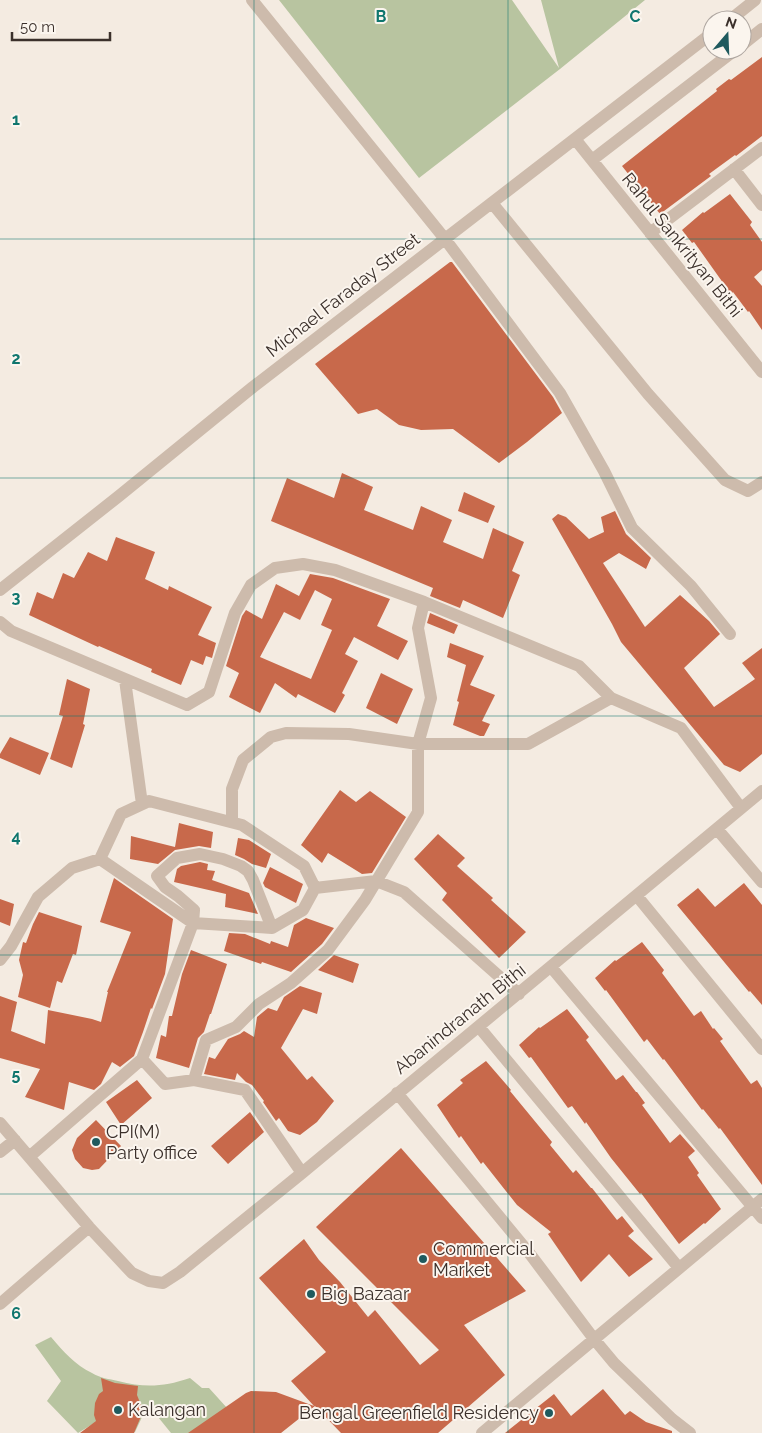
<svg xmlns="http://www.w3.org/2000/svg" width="762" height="1433" viewBox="0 0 762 1433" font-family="Raleway,sans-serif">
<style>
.green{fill:#b8c4a0}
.building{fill:#c8694b;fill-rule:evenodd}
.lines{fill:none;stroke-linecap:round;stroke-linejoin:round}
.minor{stroke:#cdbbac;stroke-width:12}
.grid{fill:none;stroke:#0f766e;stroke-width:1;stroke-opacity:0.55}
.poi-dot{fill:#1f5a5e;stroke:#fbf5ee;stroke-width:2}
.labels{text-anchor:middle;stroke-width:4;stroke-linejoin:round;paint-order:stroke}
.street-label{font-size:18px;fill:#3b302b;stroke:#fbf5ee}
.poi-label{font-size:18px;fill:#3b302b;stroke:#fbf5ee;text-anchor:start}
.grid-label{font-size:16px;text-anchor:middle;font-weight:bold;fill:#0f766e;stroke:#fbf5ee;stroke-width:4;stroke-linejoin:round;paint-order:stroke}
</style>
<rect width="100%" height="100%" fill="#f4ebe1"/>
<path class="green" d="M279,0H512L559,68L541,0H645L560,69L419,178Z
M51,1337C63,1351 75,1365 92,1373C100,1378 109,1379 118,1381C145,1388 163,1387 190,1378L202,1388H209L237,1419L218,1433H171L158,1417L143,1415L135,1432L132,1433L96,1422L78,1433L47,1401L61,1381L35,1345Z"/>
<path class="building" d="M762,57V136L736,156L735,155L709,174L711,176L660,214L622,166L717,91L716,89L729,79L731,80Z
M730,194L752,222L750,225L762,242V270L754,277L762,286V330L749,311L748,312L733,292L731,294L694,242L692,243L682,230L703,212L704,213Z
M450,262H452L553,397L562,413L527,442L499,463L453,429L421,430L399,425L377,409L358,414L315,364Z
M342,473L373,487L364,510L413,530L421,506L452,520L443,542L483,559L493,528L524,542L512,571L520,575L503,618L463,600L460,608L430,596L433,588L271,521L287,478L334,498Z
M464,492L495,506L488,523L458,511Z
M615,511L626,534L651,558L646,569L619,553L603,563L645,627L680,595L709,621L720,634L684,668L714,707L755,679L742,663L762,648V754L740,772L724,765L621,642L612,624L552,519L558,514L566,517L589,539L604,532L601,517Z
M116,537L155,552L145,579L168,590L169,586L212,607L198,635L216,643L212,658L206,656L203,665L191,660L181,685L151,672L152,669L99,646L98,647L29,615L37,592L53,599L63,573L74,578L88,552L107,561Z
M310,574L333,578L390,599L377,626L408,641L398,660L354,637L345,654L358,661L342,693L345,695L335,713L298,694L296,698L275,683L260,713L229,697L239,673L226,666L242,616L246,610L262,619L276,584L299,596ZM315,590L332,599L321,625L332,630L311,679L260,657L284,612L300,620Z
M430,613L458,625L454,634L427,623Z
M450,643L484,656L470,685L495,695L482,721L490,724L484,736H480L453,725L459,702L457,701L466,665L447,657Z
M381,673L413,689L397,724L366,708Z
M67,679L90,689L83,724L85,725L72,768L50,759L63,716L59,715Z
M10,737L49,753L40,775L0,758V754Z
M340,790L356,802L370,791L406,817L372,873L362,874L328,853L322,863L301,845Z
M179,823L213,832L211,848L199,846L175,850L158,864L130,859L131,836L175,847Z
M438,834L465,858L457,866L493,898L491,900L526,932L499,958L442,900L447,893L414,859Z
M238,838L249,840L271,854L266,868L252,864L244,859L235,855Z
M200,862L208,864L207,870L215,871L212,880L249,893L258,914L225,907L226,894L174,882L177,869L181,866Z
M270,867L303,884L296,903L265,887L263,883Z
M114,878L173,919L165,974L152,1009L151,1008L143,1032L134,1056L120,1067L112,1062L101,1084L94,1090L69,1082L64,1110L25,1097L40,1069L0,1058V996L17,1002L11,1031L45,1044L48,1010L92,1019L101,1022L108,992H107L131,932L100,922Z
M744,883L762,905V1005L750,991L749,992L677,905L698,888L715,907Z
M0,899L14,904L10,926L0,922Z
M39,912L82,926L76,955L73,954L62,983L57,981L50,1008L18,997L23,975L19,960L23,942L26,943L33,924Z
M306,918L334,928L322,944L291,972L262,962L261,964L224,951L229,933L245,934L270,944L271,941L288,947L294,925Z
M642,942L664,970L662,973L694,1016L701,1011L713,1029L714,1028L723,1039L720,1041L751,1084L757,1080L762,1088V1185L720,1128L719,1129L703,1109L702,1110L664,1059L663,1060L647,1039L644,1042L606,990L605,991L595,978L615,960L616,961Z
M191,950L227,964L211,1014H210L204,1032L198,1038L189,1068L156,1058L161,1035L166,1037L169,1016H172L182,974Z
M334,955L359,964L353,983L318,970Z
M300,986L322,993L317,1014L303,1009L281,1048L307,1080L312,1076L334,1101L317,1122L300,1135L288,1131L279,1118L276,1121L263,1102L264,1101L252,1085L246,1082L237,1073L235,1080L204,1074L209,1057L215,1059L228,1039L240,1034L244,1031L254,1037L257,1017L268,1008L277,1011L284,997Z
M567,1009L589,1037L586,1040L616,1080L623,1075L636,1092H637L645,1103L642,1105L670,1143L680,1134L695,1151L688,1157L699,1173L697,1175L721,1209L705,1224L704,1223L679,1244L641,1193L640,1194L611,1158L586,1122L585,1124L572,1106L568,1108L531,1057L529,1058L519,1045L539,1027L540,1028Z
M486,1061L511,1090L510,1091L552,1142L550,1145L573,1173L576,1170L591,1188H592L617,1220L622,1216L634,1231L628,1236L653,1259L629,1277L609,1254L581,1282L548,1234L551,1232L517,1205L483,1162L481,1164L461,1136L459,1138L437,1105L463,1083L460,1080Z
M137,1080L152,1098L121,1125L106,1102Z
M250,1112L264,1132L228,1164L211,1146Z
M96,1120L121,1146L99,1169L92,1170L83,1168L75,1159L72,1150L77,1138Z
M401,1148L526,1291L464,1325L505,1375L438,1433H341L315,1406L281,1433H188L246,1393L251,1391L276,1392L314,1406L291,1381L326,1352L259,1278L304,1239L319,1260L340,1282L368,1317L375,1310L420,1365L439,1350L316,1227Z
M101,1378L115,1383L138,1386L137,1395L141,1405L142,1414L134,1433H80L96,1421L94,1415L95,1403L99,1394L103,1391Z
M603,1389L625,1415L630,1411L646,1422L672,1431V1433H505L554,1394L571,1416Z"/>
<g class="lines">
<path class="minor" d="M252,0L445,239L560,393L604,471L632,528L691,586L730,634
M730,20L755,0
M742,45L762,29
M575,139L762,372
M592,160L735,50
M734,169L762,205
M492,203L648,394L725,480L748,491L762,482
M650,233L762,148
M0,590L119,496L253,387L712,33
M424,602L579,666L611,698L681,728L741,808
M0,622L11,631L187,705L209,692L235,613L251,585L275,568L303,564L335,570L424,602L418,628L431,698L418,744V812L365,900L328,950L291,983L259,1004L236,1027L206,1040L194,1080
M125,680L142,804
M232,822V789L243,760L271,737L286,733L349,734L418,744H528L611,698
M717,829L762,882
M315,888L376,881L404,892L519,994
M637,896L762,1049
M0,960L11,946L38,897L72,868L100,859L121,814L149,801L242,825L304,866L315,888L303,910L272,928L193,923L100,859
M551,967L762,1218
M479,1027L679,1268
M142,1059L165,1084L194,1080L245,1090L302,1173
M397,1093L530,1254L594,1339L614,1363L672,1419L690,1433
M0,1123L89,1227L132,1273L149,1281L163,1283L180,1272L302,1173L762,791
M0,1152L15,1140
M29,1157L142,1059L193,923L194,910L178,896L165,887L157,876L177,858L200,854L223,859L241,866L248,871L253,880L272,928
M0,1304L89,1227
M482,1433L762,1199"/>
</g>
<path class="grid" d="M254,0V1433M508,0V1433M0,239H762M0,478H762M0,716H762M0,955H762M0,1194H762"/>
<g class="poi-dot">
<circle cx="96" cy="1142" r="5"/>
<circle cx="423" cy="1259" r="5"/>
<circle cx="311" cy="1294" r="5"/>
<circle cx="118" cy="1410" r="5"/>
<circle cx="549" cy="1413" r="5"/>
</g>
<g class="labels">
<g class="street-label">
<text transform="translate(682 245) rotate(51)" y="6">Rahul Sankrityan Bithi</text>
<text transform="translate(343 295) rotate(-38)" y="6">Michael Faraday Street</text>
<text transform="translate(460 1019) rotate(-39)" y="6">Abanindranath Bithi</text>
</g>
<g class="poi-label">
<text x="106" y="1138">CPI(M)<tspan x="106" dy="21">Party office</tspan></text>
<text x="433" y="1255">Commercial<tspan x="433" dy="21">Market</tspan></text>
<text x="321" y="1300">Big Bazaar</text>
<text x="128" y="1416">Kalangan</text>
<text x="539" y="1419" text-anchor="end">Bengal Greenfield Residency</text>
</g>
</g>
<g class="grid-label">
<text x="381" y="22">B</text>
<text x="635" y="22">C</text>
<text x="16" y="125">1</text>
<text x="16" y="364">2</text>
<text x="16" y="603">3</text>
<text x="16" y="842">4</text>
<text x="16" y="1080">5</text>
<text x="16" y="1319">6</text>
</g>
<g transform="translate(727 35) rotate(19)"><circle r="24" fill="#fbf5ee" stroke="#aea6a0"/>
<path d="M0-4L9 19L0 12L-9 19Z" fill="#1f5a5e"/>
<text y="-8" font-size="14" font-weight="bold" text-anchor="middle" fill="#3b302b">N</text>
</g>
<path d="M12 32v8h98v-8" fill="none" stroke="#3b302b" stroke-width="2.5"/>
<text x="20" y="32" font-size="15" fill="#3b302b" stroke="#fbf5ee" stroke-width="4" paint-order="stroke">50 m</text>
</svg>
